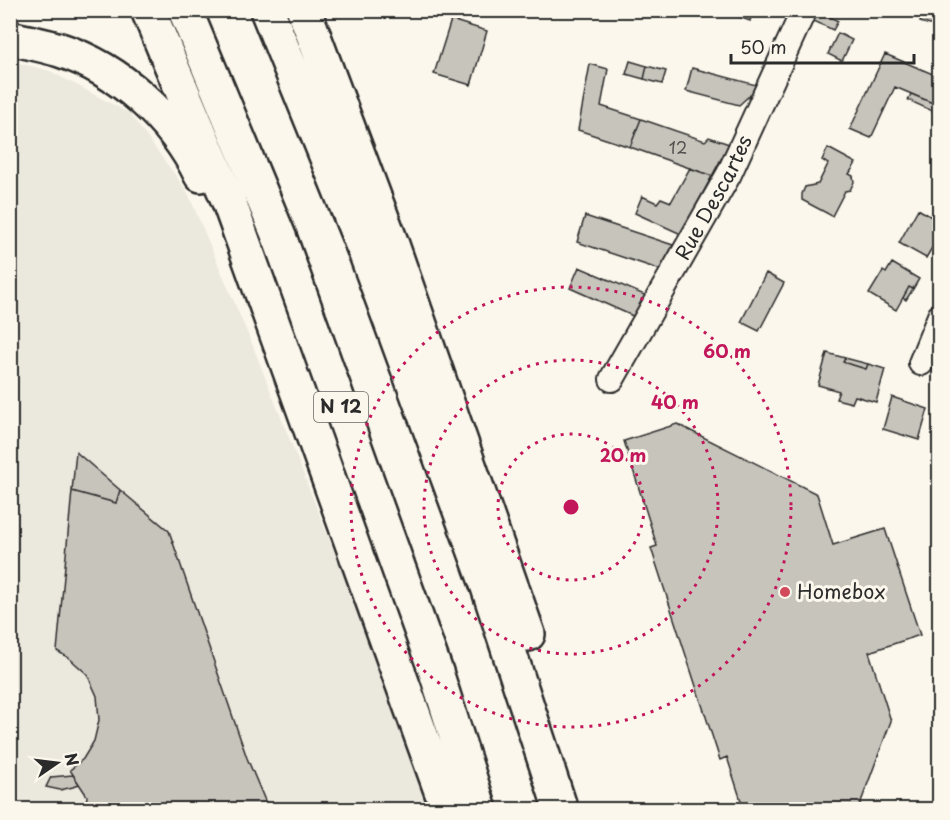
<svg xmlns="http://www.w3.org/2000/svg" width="950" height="820" viewBox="0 0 950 820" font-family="'Playpen Sans',sans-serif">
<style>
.built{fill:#ebe8de}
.building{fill:#c7c4bc;stroke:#2b2b2b;stroke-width:1.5}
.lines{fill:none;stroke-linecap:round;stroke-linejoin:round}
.street-casing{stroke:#2b2b2b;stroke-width:28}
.highway-casing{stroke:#2b2b2b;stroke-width:38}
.street{stroke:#fbf7ec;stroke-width:24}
.highway{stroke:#fbf7ec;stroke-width:33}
.ring{fill:none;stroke:#c2185b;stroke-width:3;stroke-dasharray:3 6}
.poi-dot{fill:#d1495b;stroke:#fbf7ec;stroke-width:2}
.labels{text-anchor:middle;stroke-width:6;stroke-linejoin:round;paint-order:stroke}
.number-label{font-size:16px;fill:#52514f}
.shield{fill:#fbf7ec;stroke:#696865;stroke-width:1.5}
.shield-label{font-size:18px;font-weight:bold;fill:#2b2b2b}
.street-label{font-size:20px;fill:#2b2b2b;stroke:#fbf7ec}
.poi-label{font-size:20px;fill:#2b2b2b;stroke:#fbf7ec;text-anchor:start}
.centre{fill:#c2185b;stroke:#fbf7ec;stroke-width:3}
.ring-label{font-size:18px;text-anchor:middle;font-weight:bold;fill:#c2185b;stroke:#fbf7ec;stroke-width:6;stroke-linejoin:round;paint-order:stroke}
</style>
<rect width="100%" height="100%" fill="#fbf7ec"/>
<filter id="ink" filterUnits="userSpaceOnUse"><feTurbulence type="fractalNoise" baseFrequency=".0167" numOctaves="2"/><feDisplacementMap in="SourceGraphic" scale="12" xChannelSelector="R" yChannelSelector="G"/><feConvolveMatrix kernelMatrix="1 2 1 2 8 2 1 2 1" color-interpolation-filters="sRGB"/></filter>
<g filter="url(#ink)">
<path class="built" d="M11,61L50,71L129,113L187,191L252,344L395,706L433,809L11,810Z"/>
<path class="building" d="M720,10H753L750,21Z
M898,10H940V21L926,18Z
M819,11L838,21L833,30L814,21Z
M922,17L940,21V28L920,22Z
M451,20L487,31L471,85L434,74Z
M838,33L852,40L842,61L828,54Z
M885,54L940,77V106L895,87L871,138L850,129Z
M630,61L647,66L644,79L626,74Z
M590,64L608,69L601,106L641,119L630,147L578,130Z
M647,66L666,71L662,84L644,79Z
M692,68L760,86L739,105L686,91Z
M911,94L940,106L939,114L908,100Z
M641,119L705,141L709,137L729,144L712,176L630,147Z
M828,148L856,163L849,174L853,176L854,182L850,190L845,191L832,216L802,200V194L805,187L818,184L828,164L822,160Z
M690,168L712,176L681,234L635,213L642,196L657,203L661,198L671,202Z
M918,209L940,222V234L926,258L899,243Z
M585,216L673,245L661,270L577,242Z
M892,263L919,279L913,289L909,287L896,310L869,294L883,271L886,273Z
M579,267L647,296L635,317L570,288Z
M766,273L784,283L759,331L741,322Z
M909,287L913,289L906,300L903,298Z
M827,353L845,358L843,362L866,369L868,364L885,369L876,402L855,396L852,403L836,399L839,391L818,385Z
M845,358L868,364L866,369L843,362Z
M892,397L928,409L919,440L883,429Z
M677,424L817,494L833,545L885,529L920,635L869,652L891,721L858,810H744L727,757L720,760L651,548L657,546L624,441Z
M76,452L120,490L116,503L72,491Z
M120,490L169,531L247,758L269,810H85L87,796L70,770L83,759L94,741L99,720L97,696L87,674L69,658L57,651L72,491L116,503Z
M73,775L79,784L73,787L60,790L46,787L51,777Z"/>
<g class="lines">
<defs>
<g id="street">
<path d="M921,363L940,316"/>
<path id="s1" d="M612,379L729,174L804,10"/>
</g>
<path id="highway" d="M148,10L229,202L448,810
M185,10L280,239L436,672L480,810
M267,10L366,254L488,587L561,810
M304,10L391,242L528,634
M10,38C27,42 44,45 60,50C119,69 174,119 201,175"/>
</defs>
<use href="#street" class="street-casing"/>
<use href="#highway" class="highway-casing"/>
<use href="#street" class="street"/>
<use href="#highway" class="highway"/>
</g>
</g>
<g class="ring">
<circle cx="571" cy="507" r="73"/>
<circle cx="571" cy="507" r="147"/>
<circle cx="571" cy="507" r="220"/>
</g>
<circle class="poi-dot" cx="785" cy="592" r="6"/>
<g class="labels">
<g class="number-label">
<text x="678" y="154">12</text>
</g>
<rect class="shield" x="314" y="392" width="54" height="30" rx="4.5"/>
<g class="shield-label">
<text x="341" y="413">N 12</text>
</g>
<g class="street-label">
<text dy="7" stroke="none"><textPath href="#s1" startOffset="208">Rue Descartes</textPath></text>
</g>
<g class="poi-label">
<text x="797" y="599">Homebox</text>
</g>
</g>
<circle cx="571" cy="507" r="9" class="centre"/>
<g class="ring-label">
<text x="727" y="358">60 m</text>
<text x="675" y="409">40 m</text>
<text x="623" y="462">20 m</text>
</g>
<rect width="950" height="820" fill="none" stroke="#fbf7ec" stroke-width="36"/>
<rect x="18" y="18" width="914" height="784" fill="none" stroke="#2b2b2b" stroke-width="2" filter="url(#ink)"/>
<g transform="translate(57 763) rotate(76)" stroke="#fbf7ec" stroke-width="4.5" paint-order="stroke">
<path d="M0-4.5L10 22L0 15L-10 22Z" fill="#2b2b2b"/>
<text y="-9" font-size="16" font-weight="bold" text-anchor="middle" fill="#2b2b2b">N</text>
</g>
<path d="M731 54v9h183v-9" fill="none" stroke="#2b2b2b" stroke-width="3"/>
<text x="740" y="54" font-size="18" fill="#2b2b2b" stroke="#fbf7ec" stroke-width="4.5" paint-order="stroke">50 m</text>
</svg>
